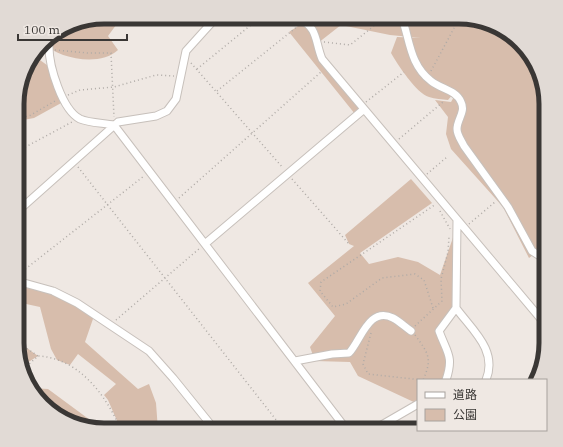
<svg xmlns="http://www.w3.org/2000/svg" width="563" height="447" viewBox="0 0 563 447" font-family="'IBM Plex Serif','Noto Sans JP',serif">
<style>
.green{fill:#d7bdac}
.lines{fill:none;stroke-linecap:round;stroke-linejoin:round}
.street-casing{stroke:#c7c0bb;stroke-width:9}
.path{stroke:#afaaa6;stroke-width:1.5;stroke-dasharray:1 3;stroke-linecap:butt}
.street{stroke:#fff;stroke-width:7}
.rim{fill:none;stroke:#3a3735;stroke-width:5}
</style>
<rect width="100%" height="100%" fill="#efe8e3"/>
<path class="green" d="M465,17L517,39L537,66L546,104V259L533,255L529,258L503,207L451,149L446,134L448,117L435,100L451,102L455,95L453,94L448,100C442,99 435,99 429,97C416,93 398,65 391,53L397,37L421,38L390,35L341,25L318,43L322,59L362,109L355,114L289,32L298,26L293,19Z
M119,21L108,36L118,50C100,67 59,59 43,43L47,38L76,22Z
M33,55L51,68L63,102L34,118L18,121C18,98 18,73 33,55Z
M411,179L432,203L360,253L369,264L398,257L418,262L440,275L457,226L456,308L443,333L449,370L442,380H418V404L358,376L350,362L315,361L310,347L335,316L308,283L354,246L349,244L345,235Z
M17,283L50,290L94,316L85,342L138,389L149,384L156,403L158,430H121L108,400L104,395L116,384L78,354L70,365L57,360L51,349L40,307L17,302Z
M17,341L38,356L22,366L17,349Z
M31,388L48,389L90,420L100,430L46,408Z"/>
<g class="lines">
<defs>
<path id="street" d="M402,18C410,41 410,65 431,81C441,89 456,90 461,102C466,112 457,119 457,129C457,135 461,140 464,146L508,207L532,251L546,260
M300,19C318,28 315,42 322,59L546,325
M44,42L49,47C49,66 62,110 80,119C89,123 104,123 114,125L347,430
M18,211L118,122L156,116L167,111L176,99L186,51L214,20
M206,243L363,110
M17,281L53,291L77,303L149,351L173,378L215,430
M456,308C472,330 498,350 486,380
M295,361L332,354L349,353C361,340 369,306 393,318C399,321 405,327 411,331
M446,380C454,356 447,353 439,331L456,308L457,221
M373,430L418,404"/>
</defs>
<use href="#street" class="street-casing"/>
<path class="path" d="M324,42L350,45L375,25
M55,50L88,53H111L114,117
M191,63L283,168
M197,69L257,20
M431,71L460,17
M217,91L298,26
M68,95L80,90L114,87L156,75L174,76
M366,102L404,72
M18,118L29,116L55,101
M399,139L443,102
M18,151L72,122
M78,167L284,430
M427,174L447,157
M292,179L349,244
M179,198L321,72
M440,211L450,229
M469,224L495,202
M19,274L144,176
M433,308L424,280L415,274L382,278L346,304L333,307L320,291L321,282L436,204
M116,320L200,248
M415,326L442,301L441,279L448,252L449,237
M371,333L363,364L368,374L422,380
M415,335C428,353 433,358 423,380
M17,342L38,356
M22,366L28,365L38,356C79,358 106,395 121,430"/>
<use href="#street" class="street"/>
</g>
<path d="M0 0H563V447H0ZM104 24H459A80 80 0 0 1 539 104V343A80 80 0 0 1 459 423H104A80 80 0 0 1 24 343V104A80 80 0 0 1 104 24Z" fill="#e1dad5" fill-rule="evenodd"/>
<path class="rim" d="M104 24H459A80 80 0 0 1 539 104V343A80 80 0 0 1 459 423H104A80 80 0 0 1 24 343V104A80 80 0 0 1 104 24Z"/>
<rect x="417" y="379" width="130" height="52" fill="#efe8e3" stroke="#a7a19d"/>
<rect x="425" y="392" width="20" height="6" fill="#ffffff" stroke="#a7a19d"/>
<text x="453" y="399" font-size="12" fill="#3a3735">道路</text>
<rect x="425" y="409" width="20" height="12" fill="#d7bdac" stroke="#a7a19d"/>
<text x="453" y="419" font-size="12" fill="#3a3735">公園</text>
<path d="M18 34v6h109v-6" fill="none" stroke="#3a3735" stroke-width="2"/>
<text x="24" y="34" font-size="12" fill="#3a3735" stroke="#efe8e3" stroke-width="3" paint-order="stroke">100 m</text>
</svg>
